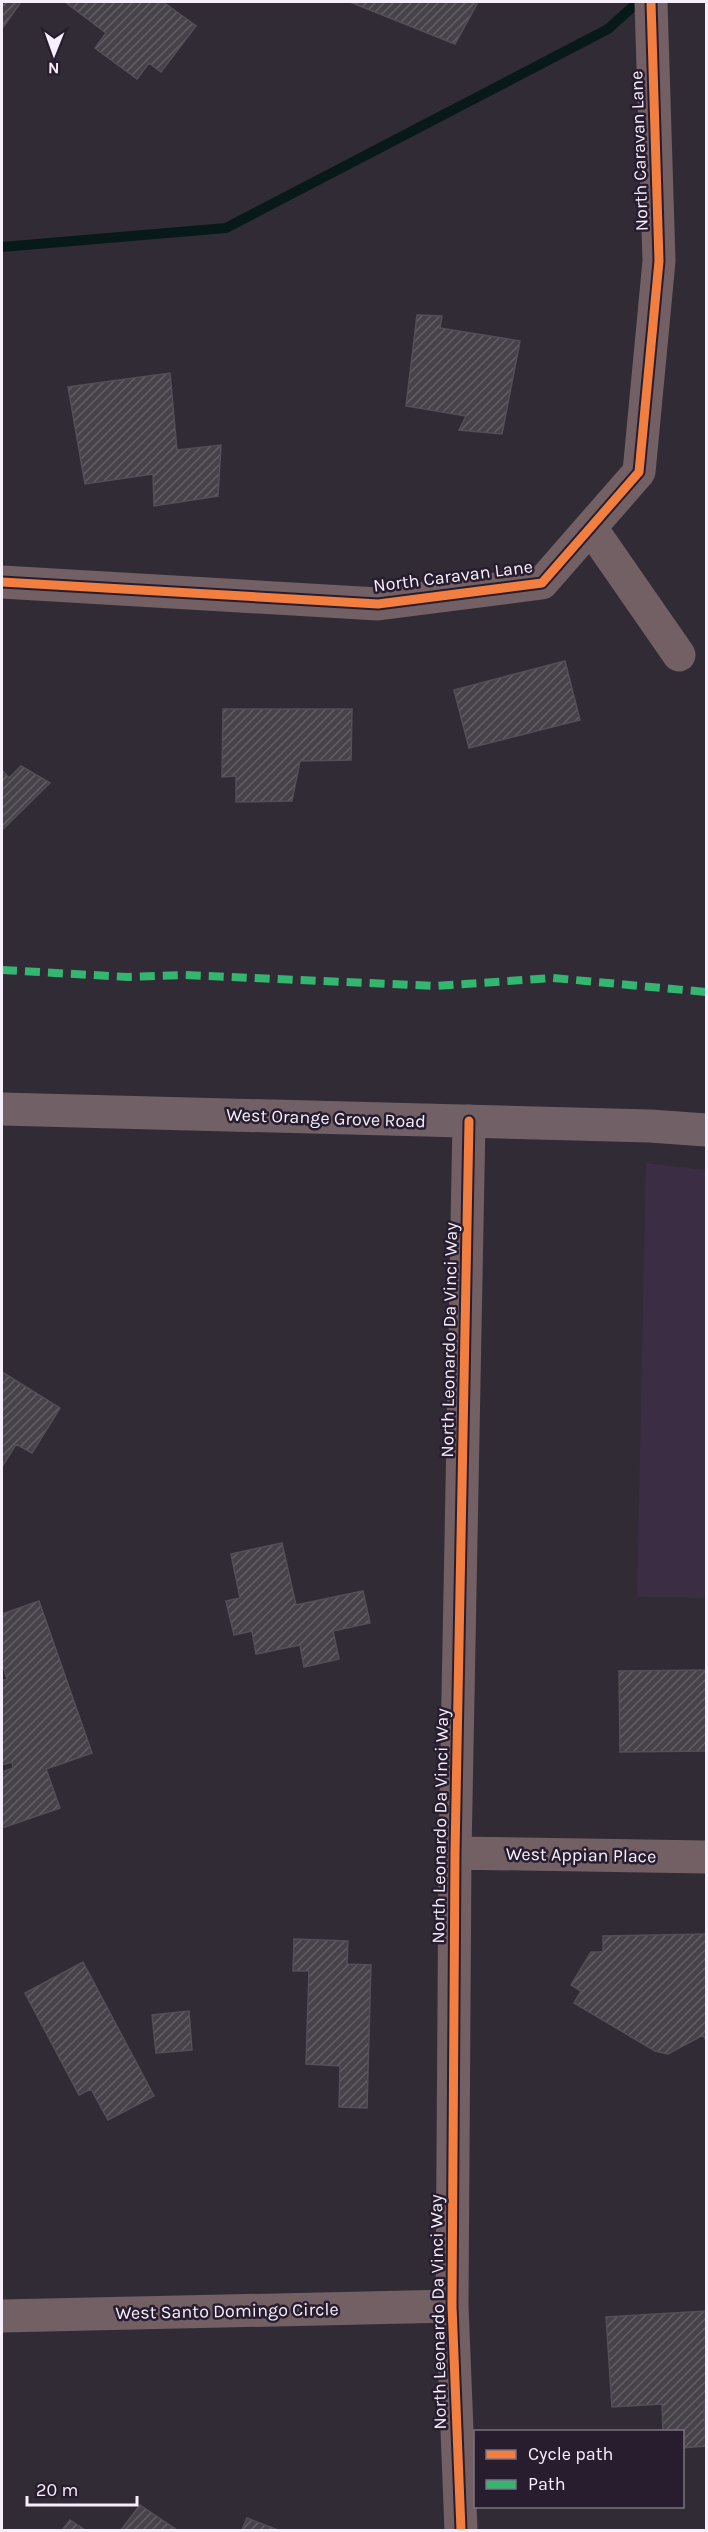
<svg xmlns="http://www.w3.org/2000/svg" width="708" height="2532" viewBox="0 0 708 2532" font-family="Karla,sans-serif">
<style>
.built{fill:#3b2e44}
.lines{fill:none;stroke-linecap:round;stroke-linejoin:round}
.stream{stroke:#08191a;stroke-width:10}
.building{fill:url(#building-hatch);stroke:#544e58;stroke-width:1.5}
.street{stroke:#726064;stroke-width:33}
.primary{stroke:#716166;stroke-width:33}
.quiet{stroke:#33b770;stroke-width:8;stroke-dasharray:15 8;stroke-linecap:butt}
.cycleway-casing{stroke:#281d2f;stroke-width:13}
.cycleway{stroke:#f27e40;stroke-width:9}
.labels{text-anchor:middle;stroke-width:5;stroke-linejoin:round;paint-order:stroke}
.street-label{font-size:18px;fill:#f7f0fc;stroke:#281d2f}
</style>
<defs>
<pattern id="building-hatch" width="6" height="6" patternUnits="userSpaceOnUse" patternTransform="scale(1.5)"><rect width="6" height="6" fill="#47424a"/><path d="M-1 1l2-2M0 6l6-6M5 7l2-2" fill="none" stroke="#625e65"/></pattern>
</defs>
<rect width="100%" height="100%" fill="#312b36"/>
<path class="built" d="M646,1163L706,1170V1598L637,1597Z"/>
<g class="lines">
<path class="stream" d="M2,247L226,228L608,29L638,2"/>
</g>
<path class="building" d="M2,2H21L2,29Z
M65,2H163L196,26L161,72L149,63L137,79L95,48L106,33Z
M350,2H478L455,44Z
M417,315L442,316L440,328L520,341L502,434L459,430L466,416L406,406Z
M170,373L177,450L221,445L218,496L154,506L153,474L85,484L68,387Z
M565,661L580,720L469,748L454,690Z
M223,709H352L351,760L300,761L292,801L236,802V776L222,777Z
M21,766L50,783L2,830V770L9,778Z
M2,1372L60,1408L32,1453L16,1444L2,1467Z
M282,1543L296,1605L363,1591L370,1623L333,1631L339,1659L304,1667L300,1645L256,1654L252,1631L234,1635L226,1601L240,1598L231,1554Z
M39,1601L92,1753L46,1769L60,1808L2,1828V1772L13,1768L12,1762L2,1765V1681L7,1679L2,1663V1614Z
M706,1670V1751L620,1752L619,1671Z
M706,1934V2041L703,2035L668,2054L655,2051L574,2003L581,1991L571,1985L591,1952H603V1936Z
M294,1939L348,1941L347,1964L371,1965L367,2108L339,2107L340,2066L306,2064L309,1971H293Z
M83,1962L154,2096L108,2120L91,2089L79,2095L25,1993Z
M189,2011L192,2050L156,2053L152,2015Z
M706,2311V2401H704L706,2446L682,2448V2432H663L662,2404L612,2407L606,2317Z
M140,2505L177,2530H121Z
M247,2518L278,2530H242Z
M70,2520L85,2530H62Z"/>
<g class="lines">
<path class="street" d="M591,528L679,655
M2,582L378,604L542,583L639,472L659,261L651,2
M455,1853L706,1857
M2,2316L452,2306
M461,2530L452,2306L455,1853L469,1121"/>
<path class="primary" d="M2,1109L650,1126L706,1130"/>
<path class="quiet" d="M2,970L128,977L183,975L436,986L553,978L706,992"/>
<defs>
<path id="cycleway" d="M2,582L378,604L542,583L639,472L659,261L651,2
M461,2530L452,2306L455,1853L469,1121"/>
</defs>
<use href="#cycleway" class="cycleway-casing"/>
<use href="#cycleway" class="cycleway"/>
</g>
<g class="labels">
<g class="street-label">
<text transform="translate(639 151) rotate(-92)" y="6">North Caravan Lane</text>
<text transform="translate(453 576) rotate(-7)" y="6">North Caravan Lane</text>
<text transform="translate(326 1118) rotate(2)" y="6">West Orange Grove Road</text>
<text transform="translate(449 1340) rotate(-89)" y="6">North Leonardo Da Vinci Way</text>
<text transform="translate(440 1826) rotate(-89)" y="6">North Leonardo Da Vinci Way</text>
<text transform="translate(581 1855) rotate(1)" y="6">West Appian Place</text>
<text transform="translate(227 2311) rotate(-1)" y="6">West Santo Domingo Circle</text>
<text transform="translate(438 2312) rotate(-91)" y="6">North Leonardo Da Vinci Way</text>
</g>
</g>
<rect width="708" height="2532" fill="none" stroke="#f7f0fc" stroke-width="6"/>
<rect x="474" y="2430" width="210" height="78" fill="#281d2f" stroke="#7b7181" stroke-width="1.5"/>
<rect x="486" y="2450" width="30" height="9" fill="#f27e40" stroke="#7b7181" stroke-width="1.5"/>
<text x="528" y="2460" font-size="18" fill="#f7f0fc">Cycle path</text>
<rect x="486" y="2480" width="30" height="9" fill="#33b770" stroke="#7b7181" stroke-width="1.5"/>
<text x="528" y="2490" font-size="18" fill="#f7f0fc">Path</text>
<g transform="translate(54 54) rotate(181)" stroke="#281d2f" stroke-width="4.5" paint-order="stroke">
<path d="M0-4.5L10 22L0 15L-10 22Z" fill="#f7f0fc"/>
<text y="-9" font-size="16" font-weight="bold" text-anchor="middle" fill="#f7f0fc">N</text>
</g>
<path d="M27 2496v9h110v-9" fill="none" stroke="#f7f0fc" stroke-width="3"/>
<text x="36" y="2496" font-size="18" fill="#f7f0fc" stroke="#281d2f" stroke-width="4.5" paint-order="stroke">20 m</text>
</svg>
